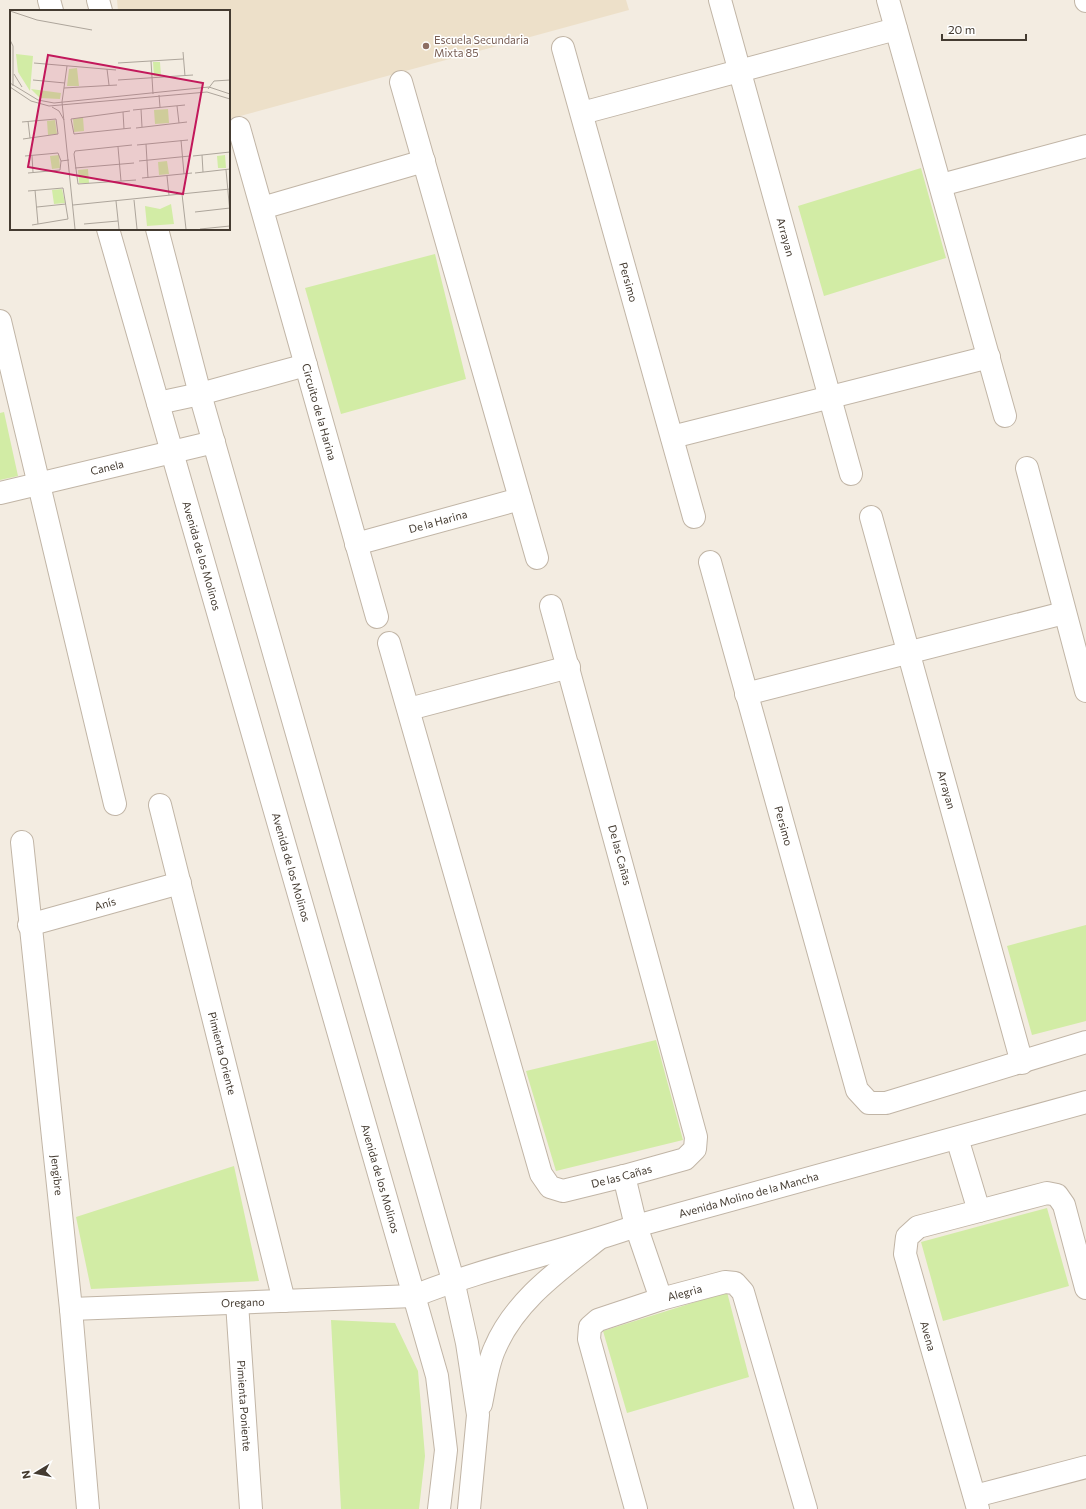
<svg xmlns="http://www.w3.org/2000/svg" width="1086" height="1509" viewBox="0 0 1086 1509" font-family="Commissioner,sans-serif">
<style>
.education{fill:#ede0c9}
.green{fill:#d2eca5}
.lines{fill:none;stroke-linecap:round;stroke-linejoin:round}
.minor-casing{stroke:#c1b5a6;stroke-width:24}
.tertiary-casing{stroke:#c1b5a6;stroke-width:24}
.minor{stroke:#fff;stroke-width:22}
.tertiary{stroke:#fff;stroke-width:22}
.education-dot{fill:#8d6e63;stroke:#fff;stroke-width:1.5}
.labels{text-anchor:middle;stroke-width:3;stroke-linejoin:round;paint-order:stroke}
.education-label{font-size:11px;fill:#785e54;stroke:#fff;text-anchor:start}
.street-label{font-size:11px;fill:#443b31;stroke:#fff}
.inset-road{fill:none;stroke:#ada59b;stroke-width:1}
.view{fill:#c2185b;fill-opacity:0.15;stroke:#c2185b;stroke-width:2}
.inset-edge{fill:none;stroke:#443b31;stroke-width:2}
</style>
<rect width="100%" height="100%" fill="#f3ece1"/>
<path class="education" d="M117,0H626L629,10L229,119V11H118Z"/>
<path class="green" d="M921,168L946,258L824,296L798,206Z
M435,254L466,379L341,414L305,288Z
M4,412L18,476L0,480V413Z
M1086,925V1021L1032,1035L1007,946Z
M656,1040L683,1140L556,1171L526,1071Z
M234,1166L259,1281L91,1289L76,1217Z
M1047,1208L1069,1286L943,1321L921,1242Z
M727,1292L749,1377L627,1413L603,1331Z
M331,1320L395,1323L418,1371L425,1456L419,1509H341Z"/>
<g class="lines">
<defs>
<g id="minor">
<path id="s1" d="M720,0L851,474"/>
<path d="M888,0L1005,416"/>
<path d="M1086,0V1"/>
<path id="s2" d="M563,48L694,517"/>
<path d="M401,82L537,558"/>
<path d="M582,113L896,29"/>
<path id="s3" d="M239,128L377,617"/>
<path d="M941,185L1086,146"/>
<path d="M262,208L424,161"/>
<path d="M0,321L115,804"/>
<path d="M158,403L200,394L306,365"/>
<path d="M672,437L989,357"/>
<path d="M1027,468L1086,691"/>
<path id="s4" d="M0,493L214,442"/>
<path id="s5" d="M871,517L1022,1063"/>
<path id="s6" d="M356,544L520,499"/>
<path id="s7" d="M710,562L857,1090L869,1103H886L1086,1042"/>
<path id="s8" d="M389,643L541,1174L550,1187L563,1191L624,1176L685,1159L695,1149L696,1137L551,606"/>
<path d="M746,694L1064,613"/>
<path d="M409,709L569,667"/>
<path id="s9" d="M160,805L284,1301"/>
<path id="s10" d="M22,842L71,1309L88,1509"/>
<path id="s11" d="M29,925L180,883"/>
<path d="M957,1138L979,1211L1047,1193L1057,1195L1064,1205L1086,1288"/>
<path d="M624,1176L636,1226L661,1299"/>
<path id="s12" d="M237,1303L251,1509"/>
<path id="s13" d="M71,1309L414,1296C486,1267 563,1252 636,1226L1086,1102"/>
<path d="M975,1496L1086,1467"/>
<path id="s14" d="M636,1509L589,1339L590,1327L598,1320L661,1299L725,1282L735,1283L743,1292L806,1509"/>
<path d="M978,1509L905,1254L907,1237L918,1227L979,1211"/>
</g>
<g id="tertiary">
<path d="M49,0L52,11"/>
<path d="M98,0L101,11"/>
<path id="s15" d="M108,229L437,1376L446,1450L439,1509"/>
<path d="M157,229L200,394L453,1280L467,1343L478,1415L469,1509"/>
<path d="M481,1404C485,1386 487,1365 495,1348C515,1301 558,1271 597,1240"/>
</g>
</defs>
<use href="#minor" class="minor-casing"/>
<use href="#tertiary" class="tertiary-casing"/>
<use href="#minor" class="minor"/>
<use href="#tertiary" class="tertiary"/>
</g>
<circle class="education-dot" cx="426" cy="46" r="4"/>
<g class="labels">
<g class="education-label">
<text x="434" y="44">Escuela Secundaria<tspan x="434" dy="13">Mixta 85</tspan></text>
</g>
<g class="street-label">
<text dy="4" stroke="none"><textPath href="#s1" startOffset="246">Arrayan</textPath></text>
<text dy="4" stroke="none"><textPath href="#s2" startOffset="243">Persimo</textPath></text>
<text dy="4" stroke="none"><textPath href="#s3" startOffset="295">Circuito de la Harina</textPath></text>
<text dy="4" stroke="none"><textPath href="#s4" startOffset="110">Canela</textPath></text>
<text dy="4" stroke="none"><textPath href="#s6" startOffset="85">De la Harina</textPath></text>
<text dy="4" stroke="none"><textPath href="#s15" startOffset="340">Avenida de los Molinos</textPath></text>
<text dy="4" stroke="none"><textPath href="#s5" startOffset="283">Arrayan</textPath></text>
<text dy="4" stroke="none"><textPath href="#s7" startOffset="274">Persimo</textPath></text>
<text transform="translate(620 855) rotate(75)" y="4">De las Cañas</text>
<text dy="4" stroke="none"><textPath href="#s15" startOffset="664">Avenida de los Molinos</textPath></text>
<text dy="4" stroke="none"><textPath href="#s11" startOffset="79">Anís</textPath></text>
<text dy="4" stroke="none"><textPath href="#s9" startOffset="256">Pimienta Oriente</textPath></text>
<text dy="4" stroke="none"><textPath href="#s10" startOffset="335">Jengibre</textPath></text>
<text dy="4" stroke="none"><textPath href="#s8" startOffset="642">De las Cañas</textPath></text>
<text dy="4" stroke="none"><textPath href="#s15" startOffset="988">Avenida de los Molinos</textPath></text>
<text dy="4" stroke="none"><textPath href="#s13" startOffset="693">Avenida Molino de la Mancha</textPath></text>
<text dy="4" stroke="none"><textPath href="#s14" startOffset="290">Alegria</textPath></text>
<text dy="4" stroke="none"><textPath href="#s13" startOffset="172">Oregano</textPath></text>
<text transform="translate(928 1336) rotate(74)" y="4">Avena</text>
<text dy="4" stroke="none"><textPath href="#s12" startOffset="103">Pimienta Poniente</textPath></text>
</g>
</g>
<g transform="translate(10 10)">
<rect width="220" height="220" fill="#f3ece1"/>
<path d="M6,44L23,46L20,81L8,62ZM143,52H150L151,66H144ZM67,58L69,76H57L59,59ZM21,79L51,83L50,89L30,88ZM158,99L159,113L145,114L144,100ZM73,107L74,121L64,122L63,109ZM45,110L47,124L38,125L37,111ZM49,145L50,158L42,159L40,146ZM215,145L216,158H208L207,146ZM157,151L159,164L149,165L148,152ZM78,159L79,173H69L68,160ZM52,179L55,193L44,194L42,180ZM161,194L164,214L137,216L135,196L150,199Z" fill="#d2eca5"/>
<path class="inset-road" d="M0,1L27,10L82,20M0,30L3,36V76M173,42L175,66M141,51L143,84M24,53L106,60M108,53L173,49M57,56L52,92L65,219M97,59L99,75M4,64L12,77M23,70L55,73M108,70L183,65M0,73L28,90L44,93L199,77L220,84M0,77L21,91L39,96L197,82L220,89M54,78L107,75M198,79L204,71L220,70M149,85L150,97M167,96L169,113M42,97L49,101L54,110M131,99L132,117M123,100L175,95M120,101L61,109L64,124L121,118M113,102L114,119M18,111L20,128M12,112L46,109L48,124L13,129M126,118L177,112M171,130L174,164M136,134L138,168M122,135L65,141L64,144L68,174L126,170M127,135L178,130M108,137L111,171M192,145L193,162M15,146L48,143L51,151M22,146L23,162M183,146L220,142M129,151L180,146M65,158L124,153M216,160L220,203M18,163L50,160L51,151L59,150M185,163L220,159M157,166L159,185M132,168L182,163M25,180L28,214M18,181L53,178L58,209L22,215M172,184L176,219M124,190L127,219M106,191L109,219M63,195L220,179M27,197L56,194M185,202L220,198M74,214L108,211M190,219L220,216"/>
<path class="view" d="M38,45L193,73L173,184L18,157Z"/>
<rect width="220" height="220" class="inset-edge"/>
</g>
<g transform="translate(36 1473) rotate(260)" stroke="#ffffff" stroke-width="3" paint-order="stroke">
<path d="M0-3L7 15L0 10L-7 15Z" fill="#443b31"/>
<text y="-6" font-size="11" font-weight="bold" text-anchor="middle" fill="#443b31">N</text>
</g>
<path d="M942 34v6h84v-6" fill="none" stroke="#443b31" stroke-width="2"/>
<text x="948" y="34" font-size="12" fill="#443b31" stroke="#ffffff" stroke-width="3" paint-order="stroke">20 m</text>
</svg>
